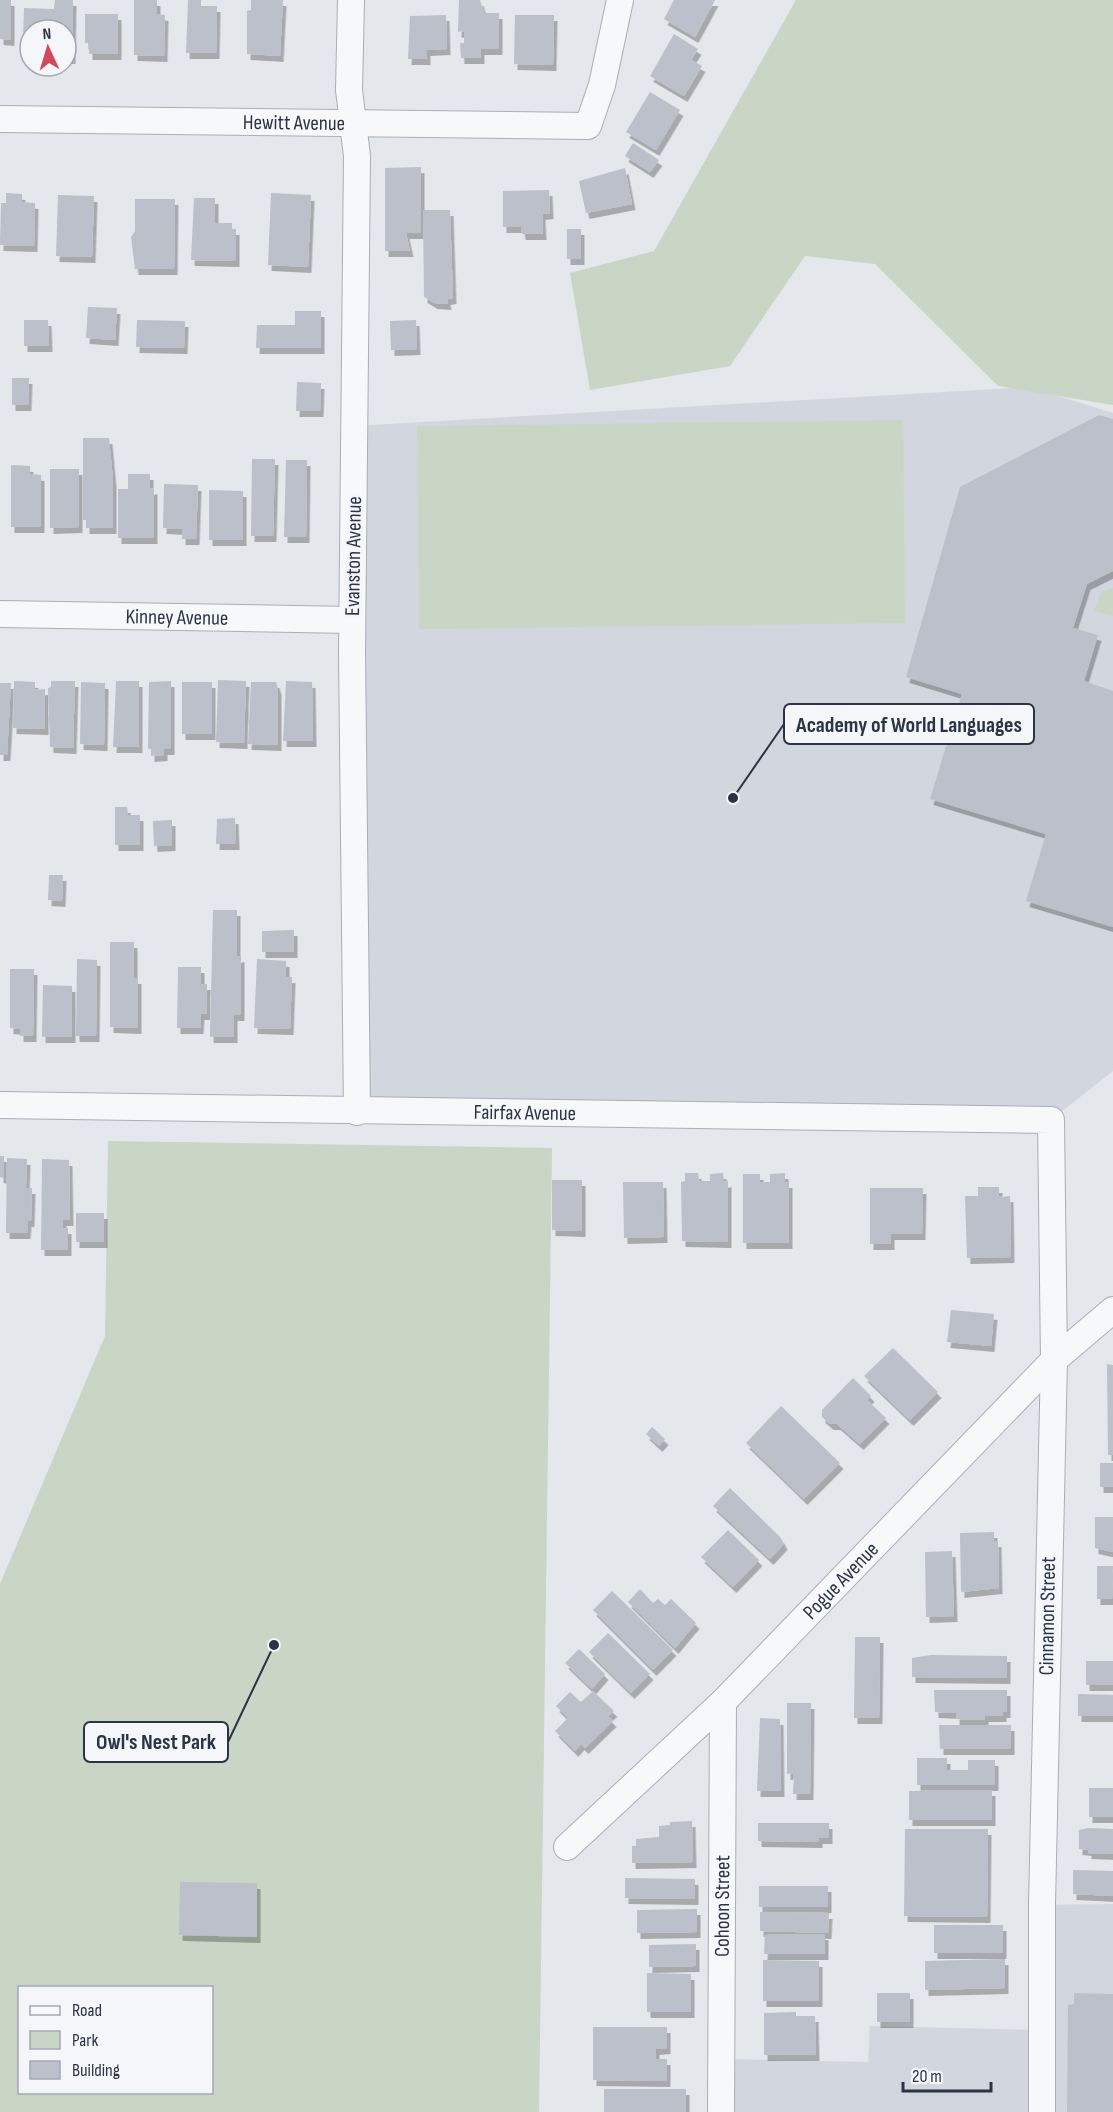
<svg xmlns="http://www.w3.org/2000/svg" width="1113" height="2112" viewBox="0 0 1113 2112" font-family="'Sofia Sans Condensed',sans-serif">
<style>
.built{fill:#d2d6de}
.green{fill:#c9d6c5;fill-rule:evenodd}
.building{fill:#bbc0ca;filter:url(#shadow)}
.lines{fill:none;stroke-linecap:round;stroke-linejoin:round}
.minor-casing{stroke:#a9aeb7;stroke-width:28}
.minor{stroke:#f7f8fa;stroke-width:26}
.labels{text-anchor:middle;stroke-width:6;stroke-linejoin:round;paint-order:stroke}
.street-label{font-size:21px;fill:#2b3445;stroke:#f4f6f9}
.leader{fill:none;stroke:#2b3445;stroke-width:2}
.callout-dot{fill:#2b3445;stroke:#f4f6f9;stroke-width:2}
.callout{fill:#f4f6f9;stroke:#2b3445;stroke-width:2}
.callout-label{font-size:22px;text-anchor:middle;font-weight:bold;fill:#2b3445}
</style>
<defs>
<filter id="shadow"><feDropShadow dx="3.5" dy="6" stdDeviation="0" flood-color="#0004"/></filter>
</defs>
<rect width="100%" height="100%" fill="#e4e7ec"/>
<path class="built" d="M1029,387L1113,413V1071L1051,1120L357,1112L354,426Z
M1113,1904V2112H722L723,2059L868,2062L870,2026L1043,2030L1042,1905Z"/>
<path class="green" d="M796,0H1113V405L998,386L875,264L805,256L730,366L590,390L570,273L654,251Z
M903,420L905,623L419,629L417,426Z
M1113,588V616L1094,611L1100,593Z
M108,1141L552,1148L539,2112H0V1584L105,1336ZM20,1988H212V2092H20Z"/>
<path class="building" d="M0,0H11V40L0,39Z
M55,0H73L72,58H66V30H30V41H23L24,8L54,9Z
M134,0H157V14L165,15L164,56L134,55Z
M188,0H201V6H217L216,53H186Z
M251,0H283L280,56L247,54V11L251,10Z
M459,0H480L484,13H499V49H481V58H461L460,43H464V31L458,32Z
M674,0H715L695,37L664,19Z
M85,14H118V54H89V43H85Z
M446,15L447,49L427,50V59H408L410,16Z
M515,15H554L553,65L514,64Z
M674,34L698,49L691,60L702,66L684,96L650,76Z
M650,92L680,110L656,150L626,132Z
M633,143L659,160L650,172L625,156Z
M421,167V233H406L410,251H385V168Z
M625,168L632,204L586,213L579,181Z
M549,190L550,213L542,214L543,234H522L521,227H503V191Z
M6,193L22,194V202L35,203L34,246L0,245L1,203H6Z
M271,193L311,195L308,267L268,265Z
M58,195L94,196L92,257L56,256Z
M194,198H215V223H232V229H236V261L191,260Z
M135,199H175L174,269H135L131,237L135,231Z
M423,210H450L453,298L447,299L448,304L434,303L424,297Z
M567,229H581V259H567Z
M88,307L117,308L115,340L86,338Z
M295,311H321V348H256L257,325H295Z
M24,320H48L49,346H24Z
M137,320L185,321L184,348L136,347Z
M416,320L417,349L391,350L390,321Z
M12,378H29L28,405H12Z
M297,382L321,383L320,411H296Z
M1099,415L1113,419V571L1087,584L1073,628L1098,635L1084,681L1113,691V927L1026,901L1046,834L930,799L962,694L906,677L960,487Z
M83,438H109L113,481V528H86V520H83Z
M252,459H275L273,536H251Z
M286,460H307L306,537H284Z
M11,465L30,466V474L41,475V527H11Z
M50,469H79V527L50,528Z
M128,474H150V489L154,488V538H118V489H128Z
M164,484L198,485L196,539H182V529L163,528Z
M209,490L243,491V540H209Z
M218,680L246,681L244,743L216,742Z
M14,681L35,682V690L45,689V729L13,728Z
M51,681H75L73,748L50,747L48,688L51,687Z
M116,681H139V747H113Z
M171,681V749H164V755L151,756V749H148L149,682Z
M286,681L312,682L313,741H283Z
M81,682L105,683L104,745L80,744Z
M182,682H212V734H182Z
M251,682H276L278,689V745L248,744Z
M0,683H11L7,755H0Z
M115,807H127L128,815H140V845H115Z
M235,818L236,844H216L217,819Z
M172,820V845L154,846L153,821Z
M49,875H63L62,901L48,900Z
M213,910H237V957L241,956V1015H234V1037H210Z
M294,930V952H262V931Z
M110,942H134V978H138V1028L110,1027Z
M77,959L97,960L96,1036H76Z
M257,959L286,961V977H292L290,1029L254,1028Z
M178,967H201V984H207V1014H201L200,1028H177Z
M10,969H34L33,1036H20V1029L10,1028Z
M43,985L72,986V1037H42Z
M0,1156H4V1178L0,1177Z
M7,1158L27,1159L26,1188H32L31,1221H28L27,1233H6Z
M42,1159L69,1160L70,1220H63V1228H68V1250H41Z
M685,1173H698L699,1181H710V1174L723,1173L724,1182L728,1181V1242L682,1241L681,1182L685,1181Z
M785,1173V1182H789V1243H743V1174H760V1182H770V1174Z
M552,1180H582V1231L552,1230Z
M623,1182H663L664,1237L624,1238Z
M978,1187H999V1197L1010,1196L1011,1257L967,1258L965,1196H978Z
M870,1188H923L922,1234H891V1244H870Z
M76,1213H104V1242H76Z
M951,1310L994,1314L991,1346L947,1342Z
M893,1348L938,1392L910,1420L864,1376Z
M1107,1364L1113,1365V1455H1108Z
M853,1378L871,1396L867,1400L886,1418L860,1444L837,1424H830L822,1417V1410Z
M781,1406L840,1463L804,1499L746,1443Z
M652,1427L665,1439L659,1446L646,1434Z
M1100,1463H1113V1487H1100Z
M730,1488L781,1538L784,1544L770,1559L713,1506Z
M1095,1517H1113V1552L1095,1548Z
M728,1530L759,1560L733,1587L701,1557Z
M994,1532V1541H998L999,1588L961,1592L960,1533Z
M952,1551L954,1616L926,1617L925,1552Z
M1097,1566H1113L1112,1599H1097Z
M640,1589L653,1603L658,1599L665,1605L671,1599L696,1623L675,1648L628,1602Z
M612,1591L673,1650L653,1670L593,1610Z
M608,1633L650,1674L631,1693L589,1652Z
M855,1637H880L879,1718H854Z
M579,1649L605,1674L592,1689L565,1663Z
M931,1655L1007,1656V1678L912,1677V1658Z
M1086,1661H1113V1685H1086Z
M934,1690H1007V1712H1003V1716H985V1720L956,1719V1713L935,1712Z
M593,1691L614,1711L608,1716L613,1721L585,1748L581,1744L575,1751L555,1731L568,1718L556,1706L570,1692L581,1702Z
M1078,1694L1113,1695V1716H1078Z
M787,1703H811L810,1794H793L794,1773L787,1774Z
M760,1718L780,1719L781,1791H757Z
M939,1725H1011V1749H940Z
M917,1758H947V1770H968V1760H995V1785H917Z
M1089,1788H1113V1817H1089Z
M992,1790V1820H909V1791Z
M692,1821L693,1862L632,1863V1846H636V1839L659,1837V1826L670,1825V1822Z
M758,1823H829V1838H819V1842L758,1841Z
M1088,1828L1113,1829V1854L1088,1853V1850L1079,1849V1830Z
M905,1829H988L987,1917L904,1916Z
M1073,1870L1113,1871V1896L1073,1894Z
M625,1878L695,1879V1899L625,1898Z
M180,1882L257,1883V1937L179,1935Z
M759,1886H828V1907H759Z
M697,1909V1932L637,1933V1910Z
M760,1912L829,1913L828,1933L760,1931Z
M934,1925H1003V1953H934Z
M825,1934V1954H764L765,1935Z
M696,1944V1966L649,1967V1945Z
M1005,1959V1988L925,1990V1961Z
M763,1960L819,1961V2001H763Z
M647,1973L691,1974V2012H647Z
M877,1993H910V2022H877Z
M1074,1993L1113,1994V2112H1067L1068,2005L1074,2004Z
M796,2012V2016H815L816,2055H764V2013Z
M593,2027H667V2048L656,2049V2059H667V2081L593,2080Z
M604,2089H686V2112H604Z"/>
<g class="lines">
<defs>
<g id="minor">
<path d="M351,0L349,90L357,156L352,651L357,1112"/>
<path id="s1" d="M0,119L588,126L602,85L620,0"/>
<path id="s2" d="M0,614L352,620"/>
<path id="s3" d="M0,1105L1051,1120L1054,1360L1042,1905V2112"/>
<path id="s4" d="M567,1847L723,1702L1054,1360L1113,1310"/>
<path id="s5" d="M721,2112L723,1702"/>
</g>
</defs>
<use href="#minor" class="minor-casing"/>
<use href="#minor" class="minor"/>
</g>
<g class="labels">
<g class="street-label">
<text dy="7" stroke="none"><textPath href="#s1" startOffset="294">Hewitt Avenue</textPath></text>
<text transform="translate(353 556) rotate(-89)" y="7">Evanston Avenue</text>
<text dy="7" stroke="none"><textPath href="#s2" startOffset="177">Kinney Avenue</textPath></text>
<text dy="7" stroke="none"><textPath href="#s3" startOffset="525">Fairfax Avenue</textPath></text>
<text dy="7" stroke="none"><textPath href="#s4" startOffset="382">Pogue Avenue</textPath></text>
<text transform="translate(1047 1616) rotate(-89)" y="7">Cinnamon Street</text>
<text dy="7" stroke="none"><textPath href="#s5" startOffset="206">Cohoon Street</textPath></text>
</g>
</g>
<path class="leader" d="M733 798L784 724M274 1645L228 1742"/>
<g class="callout-dot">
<circle cx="733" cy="798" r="6"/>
<circle cx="274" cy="1645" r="6"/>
</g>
<g class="callout">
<rect x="784" y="704" width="250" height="40" rx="6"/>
<rect x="84" y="1722" width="144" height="40" rx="6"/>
</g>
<g class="callout-label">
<text x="909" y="732">Academy of World Languages</text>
<text x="156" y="1749">Owl's Nest Park</text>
</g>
<rect x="18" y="1986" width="195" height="108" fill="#f4f6f9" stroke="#a4a8b1" stroke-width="1.5"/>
<rect x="30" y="2006" width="30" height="9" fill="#f7f8fa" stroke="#a4a8b1" stroke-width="1.5"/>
<text x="72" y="2016" font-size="18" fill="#2b3445">Road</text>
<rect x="30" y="2031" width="30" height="18" fill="#c9d6c5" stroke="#a4a8b1" stroke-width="1.5"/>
<text x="72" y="2046" font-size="18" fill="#2b3445">Park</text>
<rect x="30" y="2061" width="30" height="18" fill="#bbc0ca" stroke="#a4a8b1" stroke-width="1.5"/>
<text x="72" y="2076" font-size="18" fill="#2b3445">Building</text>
<g transform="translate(48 48) rotate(356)"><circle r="28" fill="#f4f6f9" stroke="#a4a8b1" stroke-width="1.5"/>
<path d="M0-4.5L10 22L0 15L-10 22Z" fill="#d1495b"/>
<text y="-9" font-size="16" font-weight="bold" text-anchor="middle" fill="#2b3445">N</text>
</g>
<path d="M903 2082v9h88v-9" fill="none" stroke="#2b3445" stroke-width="3"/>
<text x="912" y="2082" font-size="18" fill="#2b3445" stroke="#f4f6f9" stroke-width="4.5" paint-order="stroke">20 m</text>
</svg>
